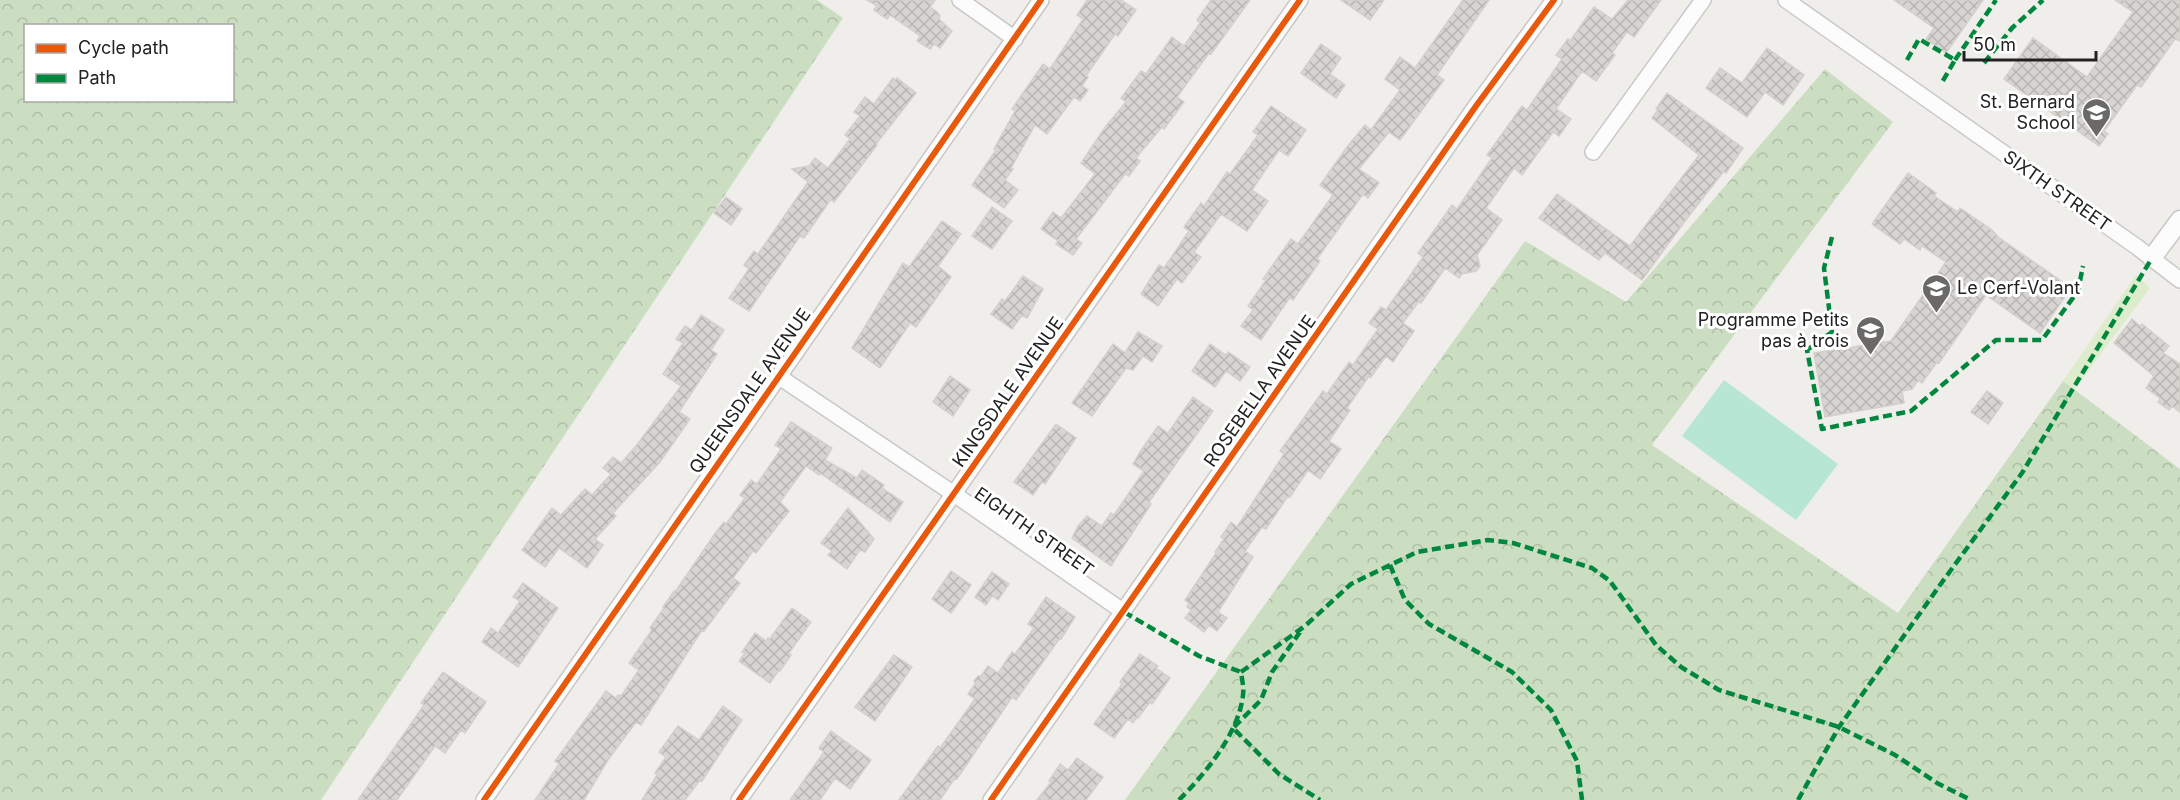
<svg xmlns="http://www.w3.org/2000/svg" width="2180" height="800" viewBox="0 0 2180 800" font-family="Inter,sans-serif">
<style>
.grass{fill:#ddeccb}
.forest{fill:url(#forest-crowns);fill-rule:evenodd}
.pitch{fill:#b7e6d2}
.building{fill:url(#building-cross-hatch);stroke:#d3d0cc;stroke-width:1.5}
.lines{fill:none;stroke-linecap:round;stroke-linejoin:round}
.minor-casing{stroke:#c9c8c7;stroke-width:18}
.tertiary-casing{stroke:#c9c8c7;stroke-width:21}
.minor{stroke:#fdfcfc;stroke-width:15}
.tertiary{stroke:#fdfcfc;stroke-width:18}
.quiet{stroke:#00873e;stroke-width:4.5;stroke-dasharray:9 4.5;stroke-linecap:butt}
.cycleway-casing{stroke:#fff;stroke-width:10}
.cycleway{stroke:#e8590c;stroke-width:6}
.labels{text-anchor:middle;stroke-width:6;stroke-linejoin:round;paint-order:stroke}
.poi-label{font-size:18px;fill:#222;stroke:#fff;text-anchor:end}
.street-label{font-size:18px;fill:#222;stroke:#fff}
</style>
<defs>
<pattern id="forest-crowns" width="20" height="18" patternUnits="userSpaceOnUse" patternTransform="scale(1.5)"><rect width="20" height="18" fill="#cbdec1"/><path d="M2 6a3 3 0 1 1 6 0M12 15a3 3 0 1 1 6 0" fill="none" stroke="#aebea6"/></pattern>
<pattern id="building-cross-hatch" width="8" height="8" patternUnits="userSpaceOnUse" patternTransform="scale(1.5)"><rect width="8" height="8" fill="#d7d4d2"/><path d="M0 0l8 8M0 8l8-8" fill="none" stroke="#b8b6b4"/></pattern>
</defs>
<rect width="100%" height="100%" fill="#f0eeeb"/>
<path class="grass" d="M2136,275L2150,288L2074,390L2063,381Z"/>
<path class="forest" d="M0,0H817L843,18L321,800H0ZM26,26H232V100H26Z
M1825,69L1893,122L1652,445L1898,613L2063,381L2180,469V800H1125L1525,241L1626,302Z"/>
<path class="pitch" d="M1724,380L1838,464L1796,520L1682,436Z"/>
<path class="building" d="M867,0H935L930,7L937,12L940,16L939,19L952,31L940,48L934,44L930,49L917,41L920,36L890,15L887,19L874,10L877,6Z
M1087,0H1121L1136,10L1118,36L1115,34L1086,76L1088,77L1082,86L1088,90L1080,101L1074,97L1047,134L1035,125L1011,168L1013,169L1005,180L1018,190L1004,208L972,185L996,150L994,149L1015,111L1012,109L1043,64L1050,69L1083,19L1077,15Z
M1211,0H1250L1211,54L1209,53L1177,97L1184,102L1164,129L1162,127L1136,158L1140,161L1129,176L1125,174L1076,239L1082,243L1073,255L1056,244L1058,241L1041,229L1053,212L1061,218L1095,174L1081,163L1106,126L1126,102L1121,98L1141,71L1146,74L1172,37L1184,46L1200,23L1197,20Z
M1341,0H1384L1370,20Z
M1463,0H1489L1437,75L1444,80L1400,140L1389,132L1359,169L1379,183L1368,198L1363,194L1317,259L1320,261L1293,300L1290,297L1261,340L1241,326L1253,310L1248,306L1266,280L1263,279L1291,239L1298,244L1333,195L1320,185L1347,147L1365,125L1371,130L1400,90L1385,79L1400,57L1415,68Z
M1628,0H1661L1634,37L1627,32L1612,53L1615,55L1596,81L1582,71L1556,109L1571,119L1559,136L1553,132L1522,175L1514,168L1486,208L1502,220L1477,255L1480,266L1476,271L1462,274L1459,278L1445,268L1421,303L1419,301L1403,323L1414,331L1393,362L1386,356L1371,377L1369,376L1347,408L1350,410L1329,441L1341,449L1320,479L1308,470L1290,497L1288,496L1266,529L1262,527L1245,551L1253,557L1218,612L1227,618L1217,631L1209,625L1204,632L1185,618L1191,610L1187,607L1189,603L1185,600L1216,553L1215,552L1224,539L1221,537L1231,522L1237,527L1284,454L1280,451L1323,391L1327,394L1349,362L1353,365L1378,329L1369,323L1381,307L1386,310L1423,257L1418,253L1452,205L1457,209L1492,158L1487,155L1522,106L1527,110L1562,59L1556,55L1568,39L1570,41L1594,7L1612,19Z
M1894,0H1983L1946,53L1926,39L1934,28Z
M2115,0H2180V41L2175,39L2141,87L2137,85L2104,131L2108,134L2099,146L2004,79L2033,38L2087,77L2133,12Z
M1321,44L1341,58L1330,74L1345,85L1336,98L1301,73Z
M1767,48L1804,75L1783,105L1765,92L1747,117L1706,88L1720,68L1742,83Z
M893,78L895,80L897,78L916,93L876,144L877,145L834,202L831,199L804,238L800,236L749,311L729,298L749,269L744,265L754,251L758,254L808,182L792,169L809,166L815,158L828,168L850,139L845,135L860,116L854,112L865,97L874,104Z
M1667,93L1743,148L1726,173L1724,171L1685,221L1642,280L1605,253L1599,260L1539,218L1557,194L1630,246L1699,155L1652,118L1658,110L1656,109Z
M1271,106L1306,130L1288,156L1279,150L1252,190L1268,201L1247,231L1221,214L1194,252L1201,257L1182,283L1177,279L1158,306L1141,294L1159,265L1164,268L1189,231L1184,227L1201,203L1204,206L1227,172L1230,174L1258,135L1253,132Z
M1908,173L1936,193L1934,196L1958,212L1960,208L1992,230L1998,237L2071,288L2040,333L1986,295L1939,363L1937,362L1922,383L1918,380L1912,389L1902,391L1904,403L1825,417L1814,353L1891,341L1946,262L1922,246L1920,250L1904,239L1900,244L1872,224Z
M726,197L742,209L731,225L714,213Z
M992,207L1012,221L992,249L972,236Z
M942,221L961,234L938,266L951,277L916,327L910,323L880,368L852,348L903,263L909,267Z
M1023,276L1043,289L1027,318L1022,315L1012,329L991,314L1002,299L1005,301Z
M701,315L724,330L711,350L717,354L679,412L690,419L660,462L613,513L616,516L595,539L603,545L587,568L559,548L545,567L522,550L552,508L561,515L585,489L592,495L611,474L603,468L613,457L621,463L636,446L681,386L663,374L683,343L676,339L685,326L692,330Z
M2132,319L2140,326L2142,324L2169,346L2163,353L2180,364V412L2172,406L2169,410L2158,402L2160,398L2146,388L2154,376L2114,343Z
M1138,332L1162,346L1152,362L1143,356L1133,370L1126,368L1092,416L1072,403L1113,344L1125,353Z
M1210,344L1226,355L1228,352L1250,367L1240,381L1226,371L1215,387L1192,371Z
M950,376L970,390L953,416L933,402Z
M1987,391L2003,403L1988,424L1971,412Z
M1193,397L1213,411L1149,502L1151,504L1111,566L1072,538L1078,526L1087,516L1102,526L1111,513L1114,515L1144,471L1133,464L1140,452L1158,426L1168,433Z
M791,422L832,448L825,460L857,478L862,470L884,485L882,488L903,502L890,522L820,473L819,475L806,466L780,502L789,511L756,553L753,551L733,578L740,583L704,631L702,630L641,725L636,722L608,760L584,800H535L559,764L555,761L606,691L616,698L618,695L621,696L639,670L629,663L652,630L650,628L664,608L663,607L674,591L675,592L716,532L724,522L726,524L745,498L740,495L751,480L757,484L781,449L775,445Z
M1056,424L1076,438L1045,484L1042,482L1033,495L1014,482Z
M848,508L874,539L865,552L860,550L847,569L828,555L832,551L821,543Z
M951,571L971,585L951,613L932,599Z
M992,572L1009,584L998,600L992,596L986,605L975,597Z
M523,583L558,608L518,667L482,642L491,628L498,633L520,601L513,597Z
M1046,597L1075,617L1061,639L1060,638L1016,700L1012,697L957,779L955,778L940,800H899L938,746L940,748L975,699L968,694L975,684L974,681L978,676H981L988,666L998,673L1012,652L1015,654L1034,628L1028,624Z
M792,608L811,622L789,653L791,655L780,671L779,670L770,683L739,661L745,653L742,652L755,633L766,641L768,638L769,640Z
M1140,654L1158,666L1156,668L1170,678L1152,704L1150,702L1138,718L1137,717L1133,723L1128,719L1114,738L1094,724L1122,684L1120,682Z
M894,655L912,667L875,721L855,707Z
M443,672L486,702L465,733L461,730L445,753L435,746L397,800H358L424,705L421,703Z
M723,706L742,720L702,781L700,780L685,800H642L657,775L655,773L666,757L659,752L678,726L699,740Z
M831,731L871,760L850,789L835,778L820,800H790L824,752L819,748Z
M1077,758L1103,777L1086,800H1037L1051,782L1049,781L1060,764L1068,770Z"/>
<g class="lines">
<defs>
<path id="minor" d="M960,0L1015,39
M1786,0L2137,247L2180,280
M1593,152L1703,0
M778,376L954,494L1124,612
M484,800L1041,0
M739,800L1300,0
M991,800L1476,106L1554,0"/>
<path id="tertiary" d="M2152,258L2180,220"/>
</defs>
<use href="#minor" class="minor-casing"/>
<use href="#tertiary" class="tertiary-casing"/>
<use href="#minor" class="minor"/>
<use href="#tertiary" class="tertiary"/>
<path class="quiet" d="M1907,60L1919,39L1955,60L1941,84
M1955,60L1996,0
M1984,63L2012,28L2043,0
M1832,237L1824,268L1832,332L1807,350L1822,429L1911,411L1996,340H2042L2078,291L2083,266
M1390,565L1405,600L1429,624L1512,672L1551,710L1577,761L1582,800
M1124,612L1199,656L1241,672
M1300,632L1272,672L1261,700L1233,728L1279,774L1320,800
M1241,672L1305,626L1351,584L1417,552L1488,540L1513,543L1592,568L1610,581L1656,645L1681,667L1719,690L1839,727L1895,755L1937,783L1971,800
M1179,800C1205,774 1239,733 1243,695C1244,688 1242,679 1241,672
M1798,800L1839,727L1940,585L2022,473L2152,258"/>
<defs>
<path id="cycleway" d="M484,800L1041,0
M739,800L1300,0
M991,800L1476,106L1554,0"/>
</defs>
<use href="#cycleway" class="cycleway-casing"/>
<use href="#cycleway" class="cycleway"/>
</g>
<defs>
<symbol id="school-pin" viewBox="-11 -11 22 30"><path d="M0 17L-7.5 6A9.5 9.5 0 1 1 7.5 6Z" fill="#6a6968" stroke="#fff"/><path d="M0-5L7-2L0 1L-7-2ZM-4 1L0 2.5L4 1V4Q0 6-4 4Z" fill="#fff"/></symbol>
</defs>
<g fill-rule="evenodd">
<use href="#school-pin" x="2080" y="96" width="33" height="45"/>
<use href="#school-pin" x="1920" y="272" width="33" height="45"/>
<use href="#school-pin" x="1854" y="314" width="33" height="45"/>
</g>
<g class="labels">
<g class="poi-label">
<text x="2075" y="108">St. Bernard<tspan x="2075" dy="21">School</tspan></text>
<text x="1957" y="294" text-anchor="start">Le Cerf-Volant</text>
<text x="1849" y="326">Programme Petits<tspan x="1849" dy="21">pas à trois</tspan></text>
</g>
<g class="street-label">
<text transform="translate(2057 191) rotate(35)" y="6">SIXTH STREET</text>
<text transform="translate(750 391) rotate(-55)" y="6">QUEENSDALE AVENUE</text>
<text transform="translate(1260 391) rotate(-55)" y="6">ROSEBELLA AVENUE</text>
<text transform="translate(1008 392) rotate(-55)" y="6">KINGSDALE AVENUE</text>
<text transform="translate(1034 532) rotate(35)" y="6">EIGHTH STREET</text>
</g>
</g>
<rect x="24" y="24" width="210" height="78" fill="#ffffff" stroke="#a7a7a7" stroke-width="1.5"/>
<rect x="36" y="44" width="30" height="9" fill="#e8590c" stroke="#a7a7a7" stroke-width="1.5"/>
<text x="78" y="54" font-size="18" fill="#222222">Cycle path</text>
<rect x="36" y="74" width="30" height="9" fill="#00873e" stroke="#a7a7a7" stroke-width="1.5"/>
<text x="78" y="84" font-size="18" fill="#222222">Path</text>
<path d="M1964 51v9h132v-9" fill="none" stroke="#222222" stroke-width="3"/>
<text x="1973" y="51" font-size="18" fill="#222222" stroke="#ffffff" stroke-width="4.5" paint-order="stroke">50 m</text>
</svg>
